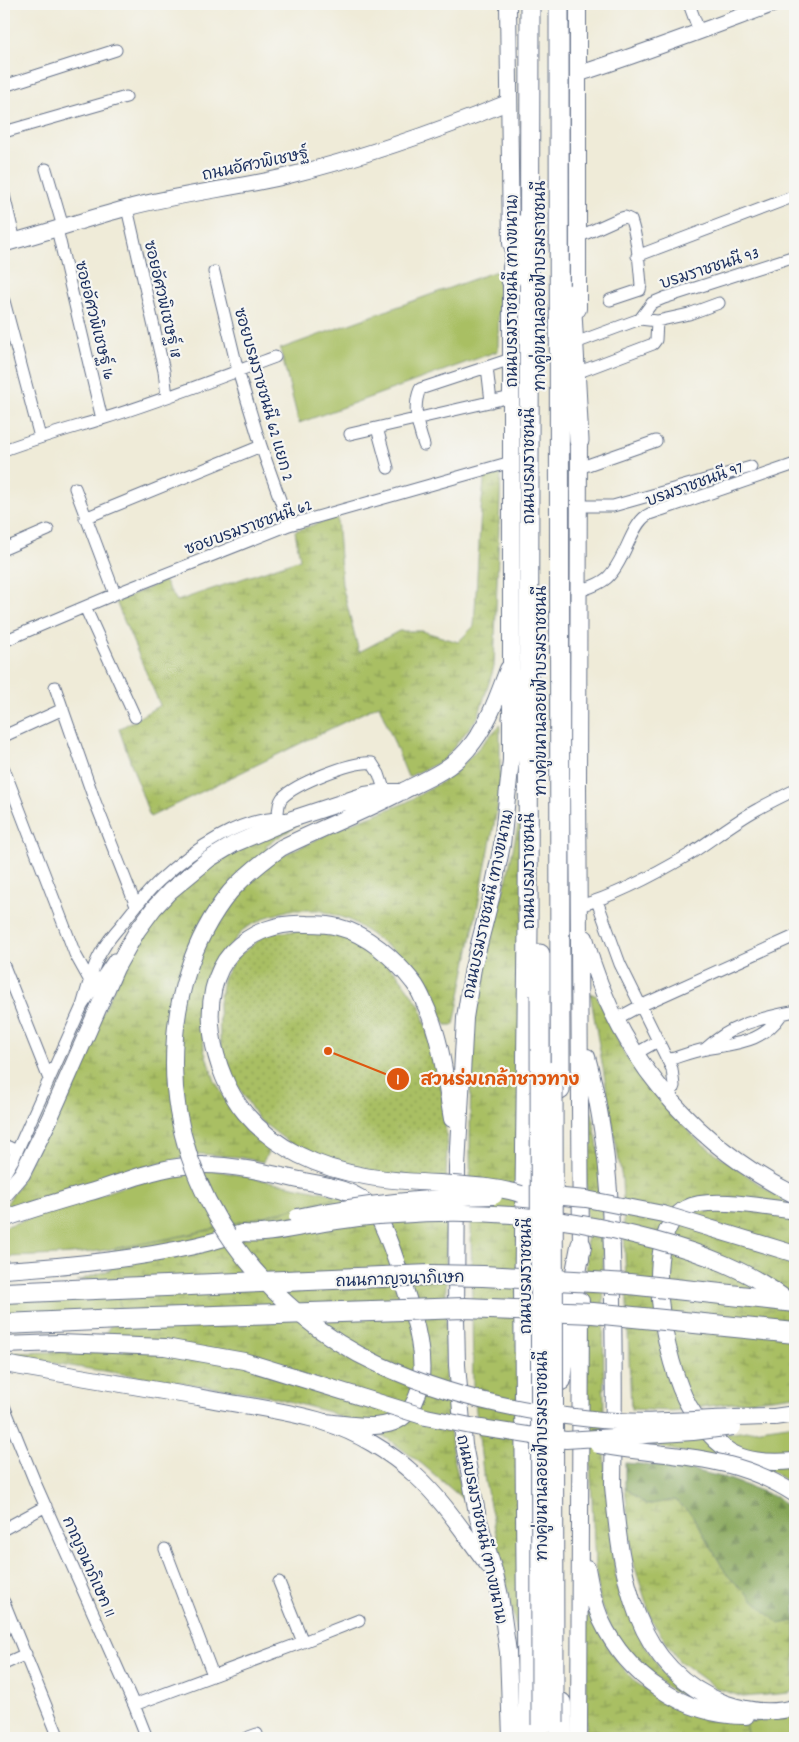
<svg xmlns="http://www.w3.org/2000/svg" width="799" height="1742" viewBox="0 0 799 1742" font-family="Dekko,'Playpen Sans Thai',sans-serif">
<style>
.grass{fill:#a9bf63;stroke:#627760}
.forest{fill:url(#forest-firs);stroke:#506a5c}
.wetland{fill:url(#wetland-marsh);stroke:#627760}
.park{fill:url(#park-dots);stroke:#627760}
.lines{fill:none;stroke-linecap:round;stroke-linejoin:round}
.minor-casing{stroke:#657189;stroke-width:13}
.tertiary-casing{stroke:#657189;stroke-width:17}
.secondary-casing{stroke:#657189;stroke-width:18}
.primary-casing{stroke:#657189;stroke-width:21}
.trunk-casing{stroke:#657189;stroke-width:22}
.minor{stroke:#fff;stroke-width:11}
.tertiary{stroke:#fff;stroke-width:15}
.secondary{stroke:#fff;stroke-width:16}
.primary{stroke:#fff;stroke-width:19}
.trunk{stroke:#fff;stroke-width:20}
.secondary-bridge-casing{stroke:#657189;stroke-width:18;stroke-linecap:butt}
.primary-bridge-casing{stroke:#657189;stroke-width:21;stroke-linecap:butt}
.trunk-bridge-casing{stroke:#657189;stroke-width:22;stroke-linecap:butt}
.secondary-bridge{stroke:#fff;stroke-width:16}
.primary-bridge{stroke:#fff;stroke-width:19}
.trunk-bridge{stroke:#fff;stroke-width:20}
.labels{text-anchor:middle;stroke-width:4.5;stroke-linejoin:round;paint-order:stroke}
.street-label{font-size:16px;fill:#1b2f5e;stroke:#f6f6f2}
.leader{fill:none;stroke:#de5710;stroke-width:2}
.callout-dot{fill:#de5710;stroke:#f6f6f2;stroke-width:2}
.mark-label{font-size:15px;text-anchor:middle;font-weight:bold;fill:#fff}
.callout-label{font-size:18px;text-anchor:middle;font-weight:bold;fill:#de5710;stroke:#f6f6f2;stroke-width:4.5;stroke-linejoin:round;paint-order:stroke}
</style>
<defs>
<pattern id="forest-firs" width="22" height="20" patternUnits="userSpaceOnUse" patternTransform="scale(1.25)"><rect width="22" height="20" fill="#86a659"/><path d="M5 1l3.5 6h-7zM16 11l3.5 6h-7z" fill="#6d884d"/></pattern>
<pattern id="wetland-marsh" width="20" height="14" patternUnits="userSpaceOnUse" patternTransform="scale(1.25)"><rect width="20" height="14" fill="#a9bf63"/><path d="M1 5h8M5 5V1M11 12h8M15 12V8" fill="none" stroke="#899c55"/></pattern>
<pattern id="park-dots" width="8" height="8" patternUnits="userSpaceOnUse" patternTransform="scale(1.25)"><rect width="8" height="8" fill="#a9bf63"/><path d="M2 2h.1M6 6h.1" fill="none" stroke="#899c55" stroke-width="1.8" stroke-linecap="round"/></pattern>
</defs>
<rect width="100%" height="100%" fill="#f6f6f2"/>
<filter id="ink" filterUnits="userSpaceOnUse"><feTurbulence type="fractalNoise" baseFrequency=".02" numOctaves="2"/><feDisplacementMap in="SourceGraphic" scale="10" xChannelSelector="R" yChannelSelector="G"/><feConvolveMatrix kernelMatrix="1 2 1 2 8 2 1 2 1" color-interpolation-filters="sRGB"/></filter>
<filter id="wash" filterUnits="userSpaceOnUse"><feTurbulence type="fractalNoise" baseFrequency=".0096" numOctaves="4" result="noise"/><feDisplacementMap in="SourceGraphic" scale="20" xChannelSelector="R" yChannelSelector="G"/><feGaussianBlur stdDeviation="1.12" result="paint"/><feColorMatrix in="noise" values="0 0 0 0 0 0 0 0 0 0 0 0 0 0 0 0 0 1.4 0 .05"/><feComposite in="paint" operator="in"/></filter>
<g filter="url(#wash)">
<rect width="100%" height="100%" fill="#efebd8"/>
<path class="grass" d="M499,270L498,351L299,423L280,349Z
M204,1168L343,1196C268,1215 193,1236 117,1248C80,1255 41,1256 4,1257V1227L125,1186Z
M118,1295L121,1310L4,1315V1300Z
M795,1424V1487L772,1471L650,1445Z
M795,1713V1738H749L746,1723Z"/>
<path class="forest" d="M625,1463L680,1467L726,1478L777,1497L795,1514V1621L779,1624L727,1575L692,1515L675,1500L646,1505L625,1487Z"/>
<path class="wetland" d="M501,471L494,667L478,717L443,761L408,777L379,705L150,817L119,729L160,705L116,602L164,581L177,601L300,559L295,531L337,517L342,585L359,652L399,631H422L458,642L474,626L481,509L485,474Z
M500,725V795L454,1025H446L405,958L350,920L319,910H290L267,917L244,929L222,955L205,981L202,1010L204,1050L215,1081L238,1121L269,1150L263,1162L238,1157L200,1154L141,1168L4,1211V1208L17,1188L146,923L203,868L256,840L302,822L265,846L279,857L349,824L405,803L452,776Z
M523,801V1661L483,1472L473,1385L470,1148L471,1033L482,963L507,878Z
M590,993L597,996L625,1055L648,1084L697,1140L769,1191L795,1208V1395L671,1411L631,1409L622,1179Z
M586,1113H592L603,1176L604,1455L616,1577L643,1643L661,1670L704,1703L672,1691L621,1647L601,1606L595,1566L587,1391Z
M343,1196L446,1205V1376L452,1450L464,1500L422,1464L388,1439L329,1412L266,1395L83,1368L4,1355V1353L93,1351L121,1310L115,1279L77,1281L110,1270L115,1249L192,1234Z
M625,1487L646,1505L675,1500L692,1515L727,1575L779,1624L795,1621V1690L789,1693L743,1697L716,1688L678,1660L652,1621L632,1558Z
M586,1603L611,1653L635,1682L655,1695L707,1720L746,1723L749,1738H586Z"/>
<path class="park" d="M318,930L349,938L396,972L420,1006L440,1076L447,1142L446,1191L304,1154L258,1119L224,1063L220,1039L219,1003L223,979L236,958L268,933Z"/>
</g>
<g filter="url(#ink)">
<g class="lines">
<defs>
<path id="minor" d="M689,4L699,31
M4,86L116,50
M4,132L126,97
M46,169L63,227
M4,195L15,241
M127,208L164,371L167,397
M57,229L102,419
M578,237L618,219L625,217L631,220C638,240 639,264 641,285L640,290L610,300
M637,256L795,196
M214,272L238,371L261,446L289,525
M4,301L40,437
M640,319L652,303L664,298L795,256
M578,342L640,319L657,321L689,314L719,303
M487,367L491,402
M579,372L653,344L656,340L657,321
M377,428L388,468
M350,434L511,397
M424,445C418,427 412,408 420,389L511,359
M4,450C36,438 69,429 102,419C161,401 218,378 275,357
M579,468L656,441
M75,488L115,594
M579,506H613L751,467
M85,518L261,446
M4,549L48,530
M579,591C588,588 599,585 607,578C624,563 631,526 646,516C650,513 656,512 661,510L795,464
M85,607L135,717
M4,641L115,594L289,525L511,462
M55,687L94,799L136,906
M4,736L63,709
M4,769L75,954L90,981
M278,817C278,811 278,803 282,798C295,784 354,760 372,763L379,774L385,792
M597,901L620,964L672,1069L674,1086L669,1099
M579,906C618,895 655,875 690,854C713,839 734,822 758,809C770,802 783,796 795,790
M4,966L49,1079
M82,1006C88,987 92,966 103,949C108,940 115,932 122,924C133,910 145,894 159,881C190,852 245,812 290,819
M616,1019L640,1006L795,936
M705,1049C733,1023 760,1019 795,1011
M635,1054L658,1041
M668,1060C681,1056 693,1051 706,1049C737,1043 763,1043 782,1014
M4,1145L17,1151
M4,1175L13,1160L82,1006L114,959
M4,1406L37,1487L134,1705L147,1738
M4,1529L46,1506
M165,1549L213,1675
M279,1582L303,1642
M4,1602L59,1738
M4,1664L26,1654
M134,1705L303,1642L359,1620
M246,1738L257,1734"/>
<path id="tertiary" d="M578,74C644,53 709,28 774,4
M4,244C45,233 86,219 127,208C178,194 231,189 283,177C361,158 436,132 509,102"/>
<path id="secondary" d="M508,4L511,244
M578,4V309
M511,268V760L502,845L492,894L473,968L465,1018L457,1167L456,1318L457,1365L464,1445L478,1518L495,1574L500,1596L508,1652L511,1738
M579,428L578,786L581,1259
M281,848C322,828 363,812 403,791C425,780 450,770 467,750C488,726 497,698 508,669
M585,938C615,1052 690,1143 795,1195
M424,1002C442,1039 445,1079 452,1119
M587,1057C609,1137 612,1218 613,1301C614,1363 614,1424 613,1486C621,1573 632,1668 724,1703C747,1711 772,1715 795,1707
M4,1195L22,1174L48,1122L116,968L137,931L154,908L170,891L209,859L234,844L292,819L365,795L385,792H402
M795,1211C769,1208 709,1196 687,1208C636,1234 666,1367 689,1406C698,1422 711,1438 726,1449C745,1463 772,1463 795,1461
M4,1219C34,1208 66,1199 97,1190C132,1179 167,1164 204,1165C237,1165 272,1174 304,1181C327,1185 358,1190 373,1209C389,1231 403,1284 412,1311C421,1342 431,1390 405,1415C387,1433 348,1424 325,1422
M4,1270C67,1266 132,1260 194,1246C210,1243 226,1237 242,1233
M4,1345L59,1343
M4,1364C69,1375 133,1386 198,1397C238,1405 286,1410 324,1422C357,1432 390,1452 415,1475C445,1502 465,1535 489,1566
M774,1417L795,1414
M587,1568C590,1586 594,1603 601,1620C627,1676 684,1716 746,1716
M579,1738L581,1301"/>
<path id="primary" d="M559,4L560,1090
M511,280L519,225
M571,294L579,441
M512,718L519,680
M540,954V995
M524,1282L528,928L530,4"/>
<path id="trunk" d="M524,1282L528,1738
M4,1293L118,1288
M4,1324L121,1319
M561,1380L573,1288L581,1246
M561,1738V1703"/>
</defs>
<use href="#minor" class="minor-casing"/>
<use href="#tertiary" class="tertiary-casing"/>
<use href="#secondary" class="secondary-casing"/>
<use href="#primary" class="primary-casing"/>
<use href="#trunk" class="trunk-casing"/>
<use href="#minor" class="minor"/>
<use href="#tertiary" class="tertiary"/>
<use href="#secondary" class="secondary"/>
<use href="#primary" class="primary"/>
<use href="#trunk" class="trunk"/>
<defs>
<path id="secondary-bridge" d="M281,848C263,861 245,875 230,892C191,940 174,1002 174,1062C173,1192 264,1312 380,1365C446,1395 520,1412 592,1419C652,1426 713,1417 774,1417
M424,1002C421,995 418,988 413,982C395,959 367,934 338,927C328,924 317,924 307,924C279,922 252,931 232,952C194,994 212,1073 245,1113C260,1131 279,1145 299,1155C342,1177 391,1181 439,1183C467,1185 494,1186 521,1194
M541,1195L586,1199L663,1214L795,1254
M297,1217C362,1204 428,1197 494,1196
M242,1233C267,1235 289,1229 313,1225C341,1220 368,1216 396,1215C483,1208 570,1217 654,1240C703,1253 751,1271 791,1303
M59,1343L165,1347L244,1361L426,1417L481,1428L534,1436L566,1440L693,1432L733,1427
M598,1445C669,1458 731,1452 795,1494"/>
<path id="primary-bridge" d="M540,995L541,1725
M553,1071L554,1723"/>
<path id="trunk-bridge" d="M118,1288L430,1275L483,1276L629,1284L795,1302
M121,1319L465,1308L593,1313L795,1333"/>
</defs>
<use href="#secondary-bridge" class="secondary-bridge-casing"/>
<use href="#primary-bridge" class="primary-bridge-casing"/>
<use href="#trunk-bridge" class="trunk-bridge-casing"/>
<use href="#secondary-bridge" class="secondary-bridge"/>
<use href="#primary-bridge" class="primary-bridge"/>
<use href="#trunk-bridge" class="trunk-bridge"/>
</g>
</g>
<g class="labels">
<g class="street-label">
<text transform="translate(255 163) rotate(-12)" y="6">ถนนอัศวพิเชษฐ์</text>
<text transform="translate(709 267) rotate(-18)" y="6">บรมราชชนนี 93</text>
<text transform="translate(539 286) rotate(-90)" y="6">ทางคู่ขนานลอยฟ้าบรมราชชนนี</text>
<text transform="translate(511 291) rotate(-90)" y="6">ถนนบรมราชชนนี (ทางขนาน)</text>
<text transform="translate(164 299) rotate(77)" y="6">ซอยอัศวพิเชษฐ์ 18</text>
<text transform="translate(96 320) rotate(76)" y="6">ซอยอัศวพิเชษฐ์ 16</text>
<text transform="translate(265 394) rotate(74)" y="6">ซอยบรมราชชนนี 62 แยก 2</text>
<text transform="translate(528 466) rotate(-90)" y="6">ถนนบรมราชชนนี</text>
<text transform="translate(694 483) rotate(-20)" y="6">บรมราชชนนี 97</text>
<text transform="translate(248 526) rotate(-20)" y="6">ซอยบรมราชชนนี 62</text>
<text transform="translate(540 691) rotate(-90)" y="6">ทางคู่ขนานลอยฟ้าบรมราชชนนี</text>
<text transform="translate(528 871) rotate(-90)" y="6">ถนนบรมราชชนนี</text>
<text transform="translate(487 904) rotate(-78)" y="6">ถนนบรมราชชนนี (ทางขนาน)</text>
<text transform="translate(525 1276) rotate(-90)" y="6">ถนนบรมราชชนนี</text>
<text transform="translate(400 1278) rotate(-2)" y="6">ถนนกาญจนาภิเษก</text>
<text transform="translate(541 1456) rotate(-90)" y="6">ทางคู่ขนานลอยฟ้าบรมราชชนนี</text>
<text transform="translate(483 1529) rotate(78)" y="6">ถนนบรมราชชนนี (ทางขนาน)</text>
<text transform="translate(90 1566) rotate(66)" y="6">กาญจนาภิเษก 11</text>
</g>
</g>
<path class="leader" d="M328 1051L398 1079"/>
<g class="callout-dot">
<circle cx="328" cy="1051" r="5"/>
<circle cx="398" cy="1079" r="12"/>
</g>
<g class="mark-label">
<text x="398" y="1084">1</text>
</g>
<g class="callout-label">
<text x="500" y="1085">สวนร่มเกล้าชาวทาง</text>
</g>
<rect width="799" height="1742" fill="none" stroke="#f6f6f2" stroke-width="20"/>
</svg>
